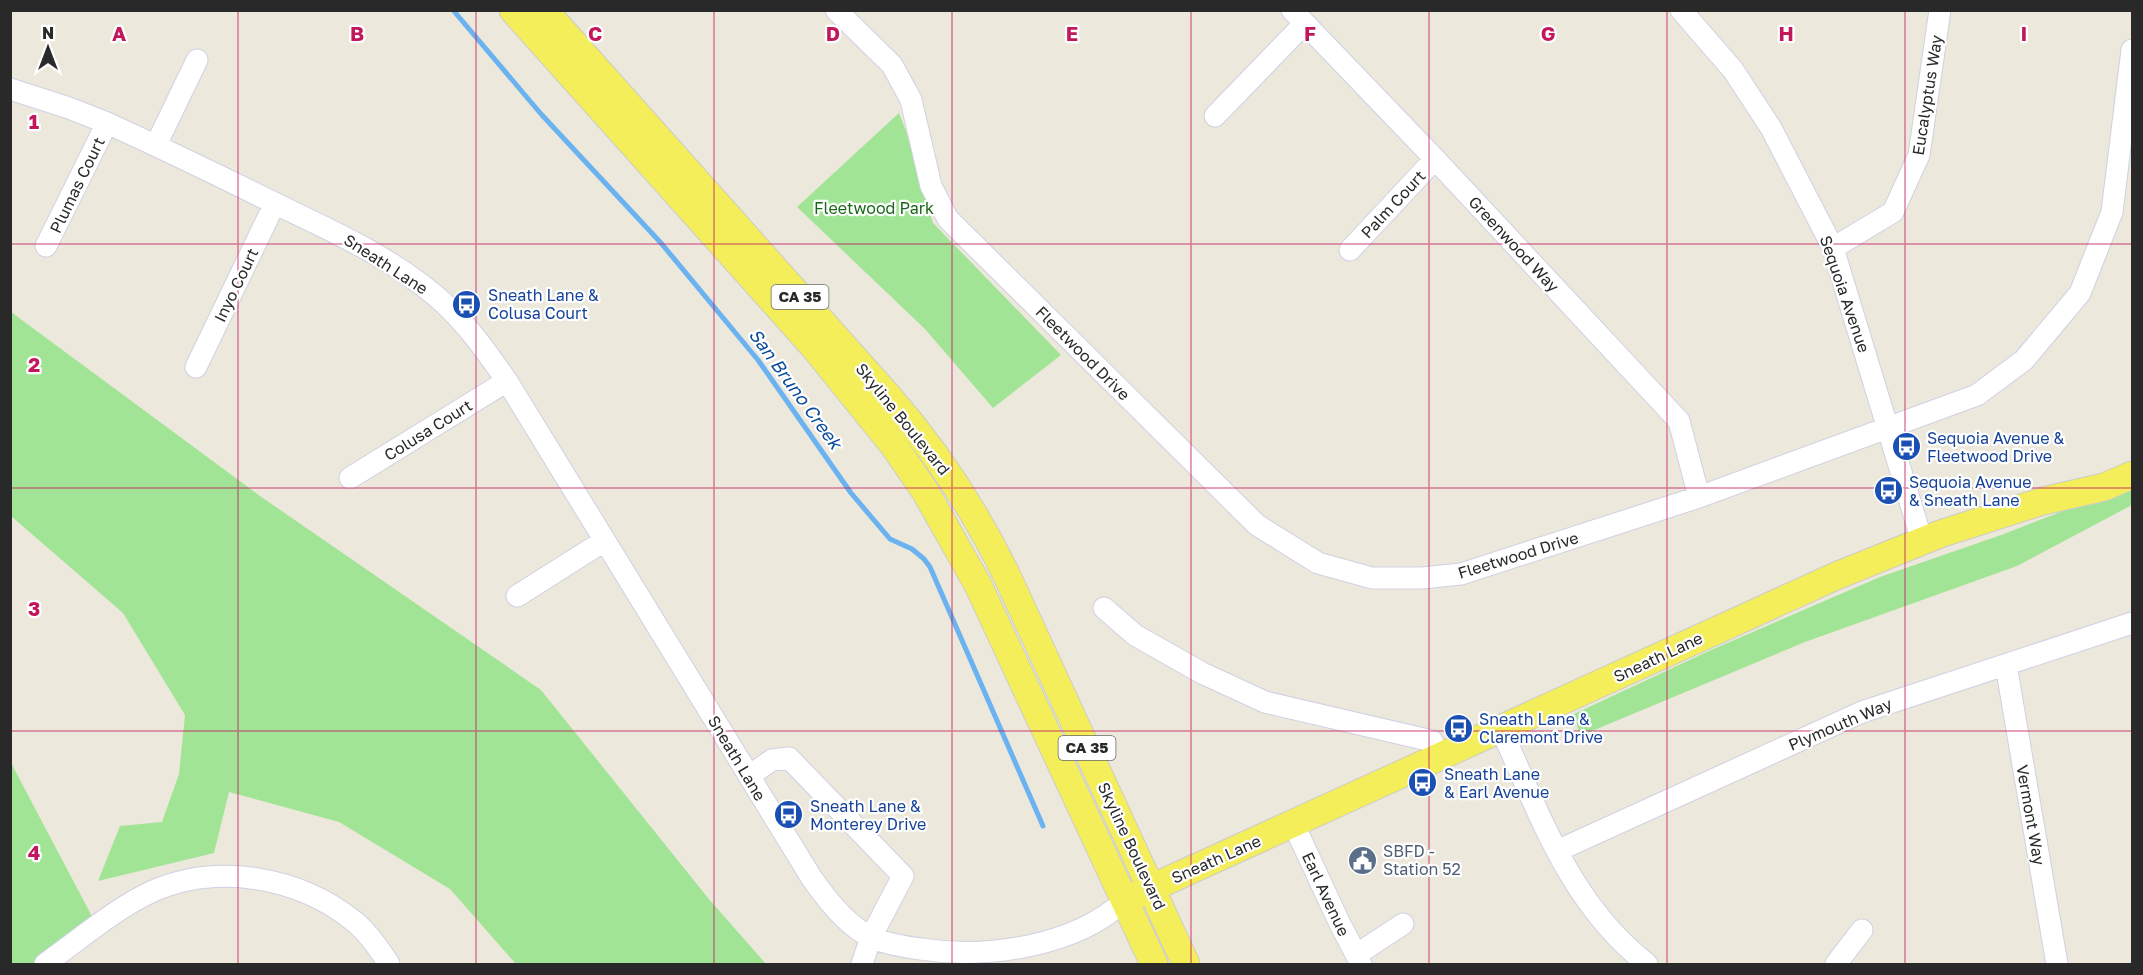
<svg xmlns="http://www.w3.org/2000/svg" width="2143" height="975" viewBox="0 0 2143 975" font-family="'Golos Text',sans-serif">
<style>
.green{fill:#a1e496}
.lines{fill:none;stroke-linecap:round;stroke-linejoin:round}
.stream{stroke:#6bb2f0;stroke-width:5}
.minor-casing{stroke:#d0d0e3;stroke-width:23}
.major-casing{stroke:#ccc;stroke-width:29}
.minor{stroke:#fff;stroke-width:21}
.major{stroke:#f3ee59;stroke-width:27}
.grid{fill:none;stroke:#c2185b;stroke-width:1.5;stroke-opacity:0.55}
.labels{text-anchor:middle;stroke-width:4.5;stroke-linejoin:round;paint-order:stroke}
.shield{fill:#fff;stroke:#696969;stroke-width:1.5}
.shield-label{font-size:15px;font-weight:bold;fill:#292929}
.street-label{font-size:16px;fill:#292929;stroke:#fff}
.park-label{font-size:16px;fill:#196718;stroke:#fff}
.transit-label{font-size:16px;fill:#164399;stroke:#fff;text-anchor:start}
.service-label{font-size:16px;fill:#4e5e75;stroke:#fff;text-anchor:start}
.water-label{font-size:18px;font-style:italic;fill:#0b4d9c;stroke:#fff}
.grid-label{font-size:20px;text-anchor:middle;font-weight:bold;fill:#c2185b;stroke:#fff;stroke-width:4.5;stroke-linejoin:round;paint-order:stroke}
</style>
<rect width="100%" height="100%" fill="#ece8db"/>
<path class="green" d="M899,113L906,131L933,223L1061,355L993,408L925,329L797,207Z
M11,312L260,496L541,690L708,898L766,964H516L450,889L339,822L229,792L214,853L98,881L120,826L162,822L179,774L185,715L123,613L11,516Z
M2132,484V505L2017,566L1805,642L1580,736L1574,714L1711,650L1880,577L2004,534Z
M10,761L96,924L41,964H11Z"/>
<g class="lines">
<path class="stream" d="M453,10L541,114L661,243L758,360L851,493L890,539L912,549L924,559L930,567L1043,826"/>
<defs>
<path id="minor" d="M836,10L892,65L911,100L931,186L948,219L1257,525L1318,563L1372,578H1422L1461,574L1699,497L1977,395L2024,360L2080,293L2112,212L2132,50
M1292,10L1435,159L1679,421L1699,497
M1681,10L1733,70L1771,128L1833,248L1922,541
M10,89L69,108L107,123C164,149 220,176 276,204C332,231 389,256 437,297C465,321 486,351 507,381L811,877C826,899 847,926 872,938C887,944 905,947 921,949C986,959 1074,947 1124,901
M1215,116L1304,24
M156,145L197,60
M46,246L107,123
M1833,248L1893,212L1919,155L1940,10
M1350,250L1435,159
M196,367L275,203
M350,478L507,381
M517,596L604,541
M1104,608L1135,635L1202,673L1265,702L1432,741L1439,757
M2006,665L2057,964
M1501,729C1540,815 1570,904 1647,964
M749,776L772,760L789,758L903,876L871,937L862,964
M1293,823L1340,924L1361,964
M1557,851L1862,712L2132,623
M1356,955L1403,924
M45,964C79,940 113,910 151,892C217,862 300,877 355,922C368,933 380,950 389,964
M1836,964L1862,930"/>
<path id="major" d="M513,10L814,347L894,446L925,491L978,585L1154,964
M544,10L888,396C936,451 975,510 1007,576L1186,964
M1136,895L1836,576L1940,534L2043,501L2104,487L2132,475"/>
</defs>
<use href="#minor" class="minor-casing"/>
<use href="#major" class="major-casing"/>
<use href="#minor" class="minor"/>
<use href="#major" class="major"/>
</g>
<path class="grid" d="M238,10V964M476,10V964M714,10V964M952,10V964M1191,10V964M1429,10V964M1667,10V964M1905,10V964M10,244H2132M10,488H2132M10,731H2132"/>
<defs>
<symbol id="bus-disc" viewBox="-11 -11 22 22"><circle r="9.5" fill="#1a4fb4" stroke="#fff"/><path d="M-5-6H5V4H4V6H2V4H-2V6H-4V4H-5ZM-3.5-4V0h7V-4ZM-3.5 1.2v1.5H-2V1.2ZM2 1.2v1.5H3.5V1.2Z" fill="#fff"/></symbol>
<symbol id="civic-disc" viewBox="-11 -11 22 22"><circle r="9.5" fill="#5c6f8a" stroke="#fff"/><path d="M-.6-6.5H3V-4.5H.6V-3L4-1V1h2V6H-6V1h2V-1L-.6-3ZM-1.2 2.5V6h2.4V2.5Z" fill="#fff"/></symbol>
</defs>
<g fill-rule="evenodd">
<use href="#bus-disc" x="450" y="288" width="33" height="33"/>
<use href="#bus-disc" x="1890" y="430" width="33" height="33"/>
<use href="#bus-disc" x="1872" y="474" width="33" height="33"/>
<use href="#bus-disc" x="1442" y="712" width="33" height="33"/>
<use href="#bus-disc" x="1406" y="766" width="33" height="33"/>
<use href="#bus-disc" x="772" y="798" width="33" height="33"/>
<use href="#civic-disc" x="1346" y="844" width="33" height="33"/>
</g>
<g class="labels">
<g class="shield">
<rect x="771.5" y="285" width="57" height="24" rx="4.5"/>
<rect x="1058.5" y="736" width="57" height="24" rx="4.5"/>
</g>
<g class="shield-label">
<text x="800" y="302">CA 35</text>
<text x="1087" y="753">CA 35</text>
</g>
<g class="street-label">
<text transform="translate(1927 95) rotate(-81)" y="6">Eucalyptus Way</text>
<text transform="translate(77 185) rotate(-64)" y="6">Plumas Court</text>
<text transform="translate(1393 204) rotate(-47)" y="6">Palm Court</text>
<text transform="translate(1514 244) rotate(47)" y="6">Greenwood Way</text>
<text transform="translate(386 264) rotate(33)" y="6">Sneath Lane</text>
<text transform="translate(236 285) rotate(-64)" y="6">Inyo Court</text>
<text transform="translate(1845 294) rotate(71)" y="6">Sequoia Avenue</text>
<text transform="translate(1083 353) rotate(45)" y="6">Fleetwood Drive</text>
<text transform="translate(903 419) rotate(51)" y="6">Skyline Boulevard</text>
<text transform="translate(428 430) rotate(-32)" y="6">Colusa Court</text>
<text transform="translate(1518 555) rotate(-17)" y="6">Fleetwood Drive</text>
<text transform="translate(1658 657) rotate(-25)" y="6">Sneath Lane</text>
<text transform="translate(1840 724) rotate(-23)" y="6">Plymouth Way</text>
<text transform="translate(737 758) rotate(59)" y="6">Sneath Lane</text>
<text transform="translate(2031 815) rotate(80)" y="6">Vermont Way</text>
<text transform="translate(1132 846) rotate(65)" y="6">Skyline Boulevard</text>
<text transform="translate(1216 859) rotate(-24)" y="6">Sneath Lane</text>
<text transform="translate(1326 894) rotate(65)" y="6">Earl Avenue</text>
</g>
<g class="park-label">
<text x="874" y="214">Fleetwood Park</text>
</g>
<g class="transit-label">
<text x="488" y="301">Sneath Lane &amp;<tspan x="488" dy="18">Colusa Court</tspan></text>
<text x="1927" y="444">Sequoia Avenue &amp;<tspan x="1927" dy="18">Fleetwood Drive</tspan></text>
<text x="1909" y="488">Sequoia Avenue<tspan x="1909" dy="18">&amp; Sneath Lane</tspan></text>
<text x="1479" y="725">Sneath Lane &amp;<tspan x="1479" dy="18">Claremont Drive</tspan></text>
<text x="1444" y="780">Sneath Lane<tspan x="1444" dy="18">&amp; Earl Avenue</tspan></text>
<text x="810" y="812">Sneath Lane &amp;<tspan x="810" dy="18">Monterey Drive</tspan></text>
</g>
<g class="service-label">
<text x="1383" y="857">SBFD -<tspan x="1383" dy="18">Station 52</tspan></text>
</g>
<g class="water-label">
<text transform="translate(795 389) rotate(54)" y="6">San Bruno Creek</text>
</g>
</g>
<g class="grid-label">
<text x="119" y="41">A</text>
<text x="357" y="41">B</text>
<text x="595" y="41">C</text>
<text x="833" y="41">D</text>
<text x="1072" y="41">E</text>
<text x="1310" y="41">F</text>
<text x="1548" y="41">G</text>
<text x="1786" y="41">H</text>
<text x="2024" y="41">I</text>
<text x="34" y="129">1</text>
<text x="34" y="372">2</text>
<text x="34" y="616">3</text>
<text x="34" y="860">4</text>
</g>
<rect width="2143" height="975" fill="none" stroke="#292929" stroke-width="24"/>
<g transform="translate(48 48)" stroke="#ffffff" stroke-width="4.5" paint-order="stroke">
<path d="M0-4.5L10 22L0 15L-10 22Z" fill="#292929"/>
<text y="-9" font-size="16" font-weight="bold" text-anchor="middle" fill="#292929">N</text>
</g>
</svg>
